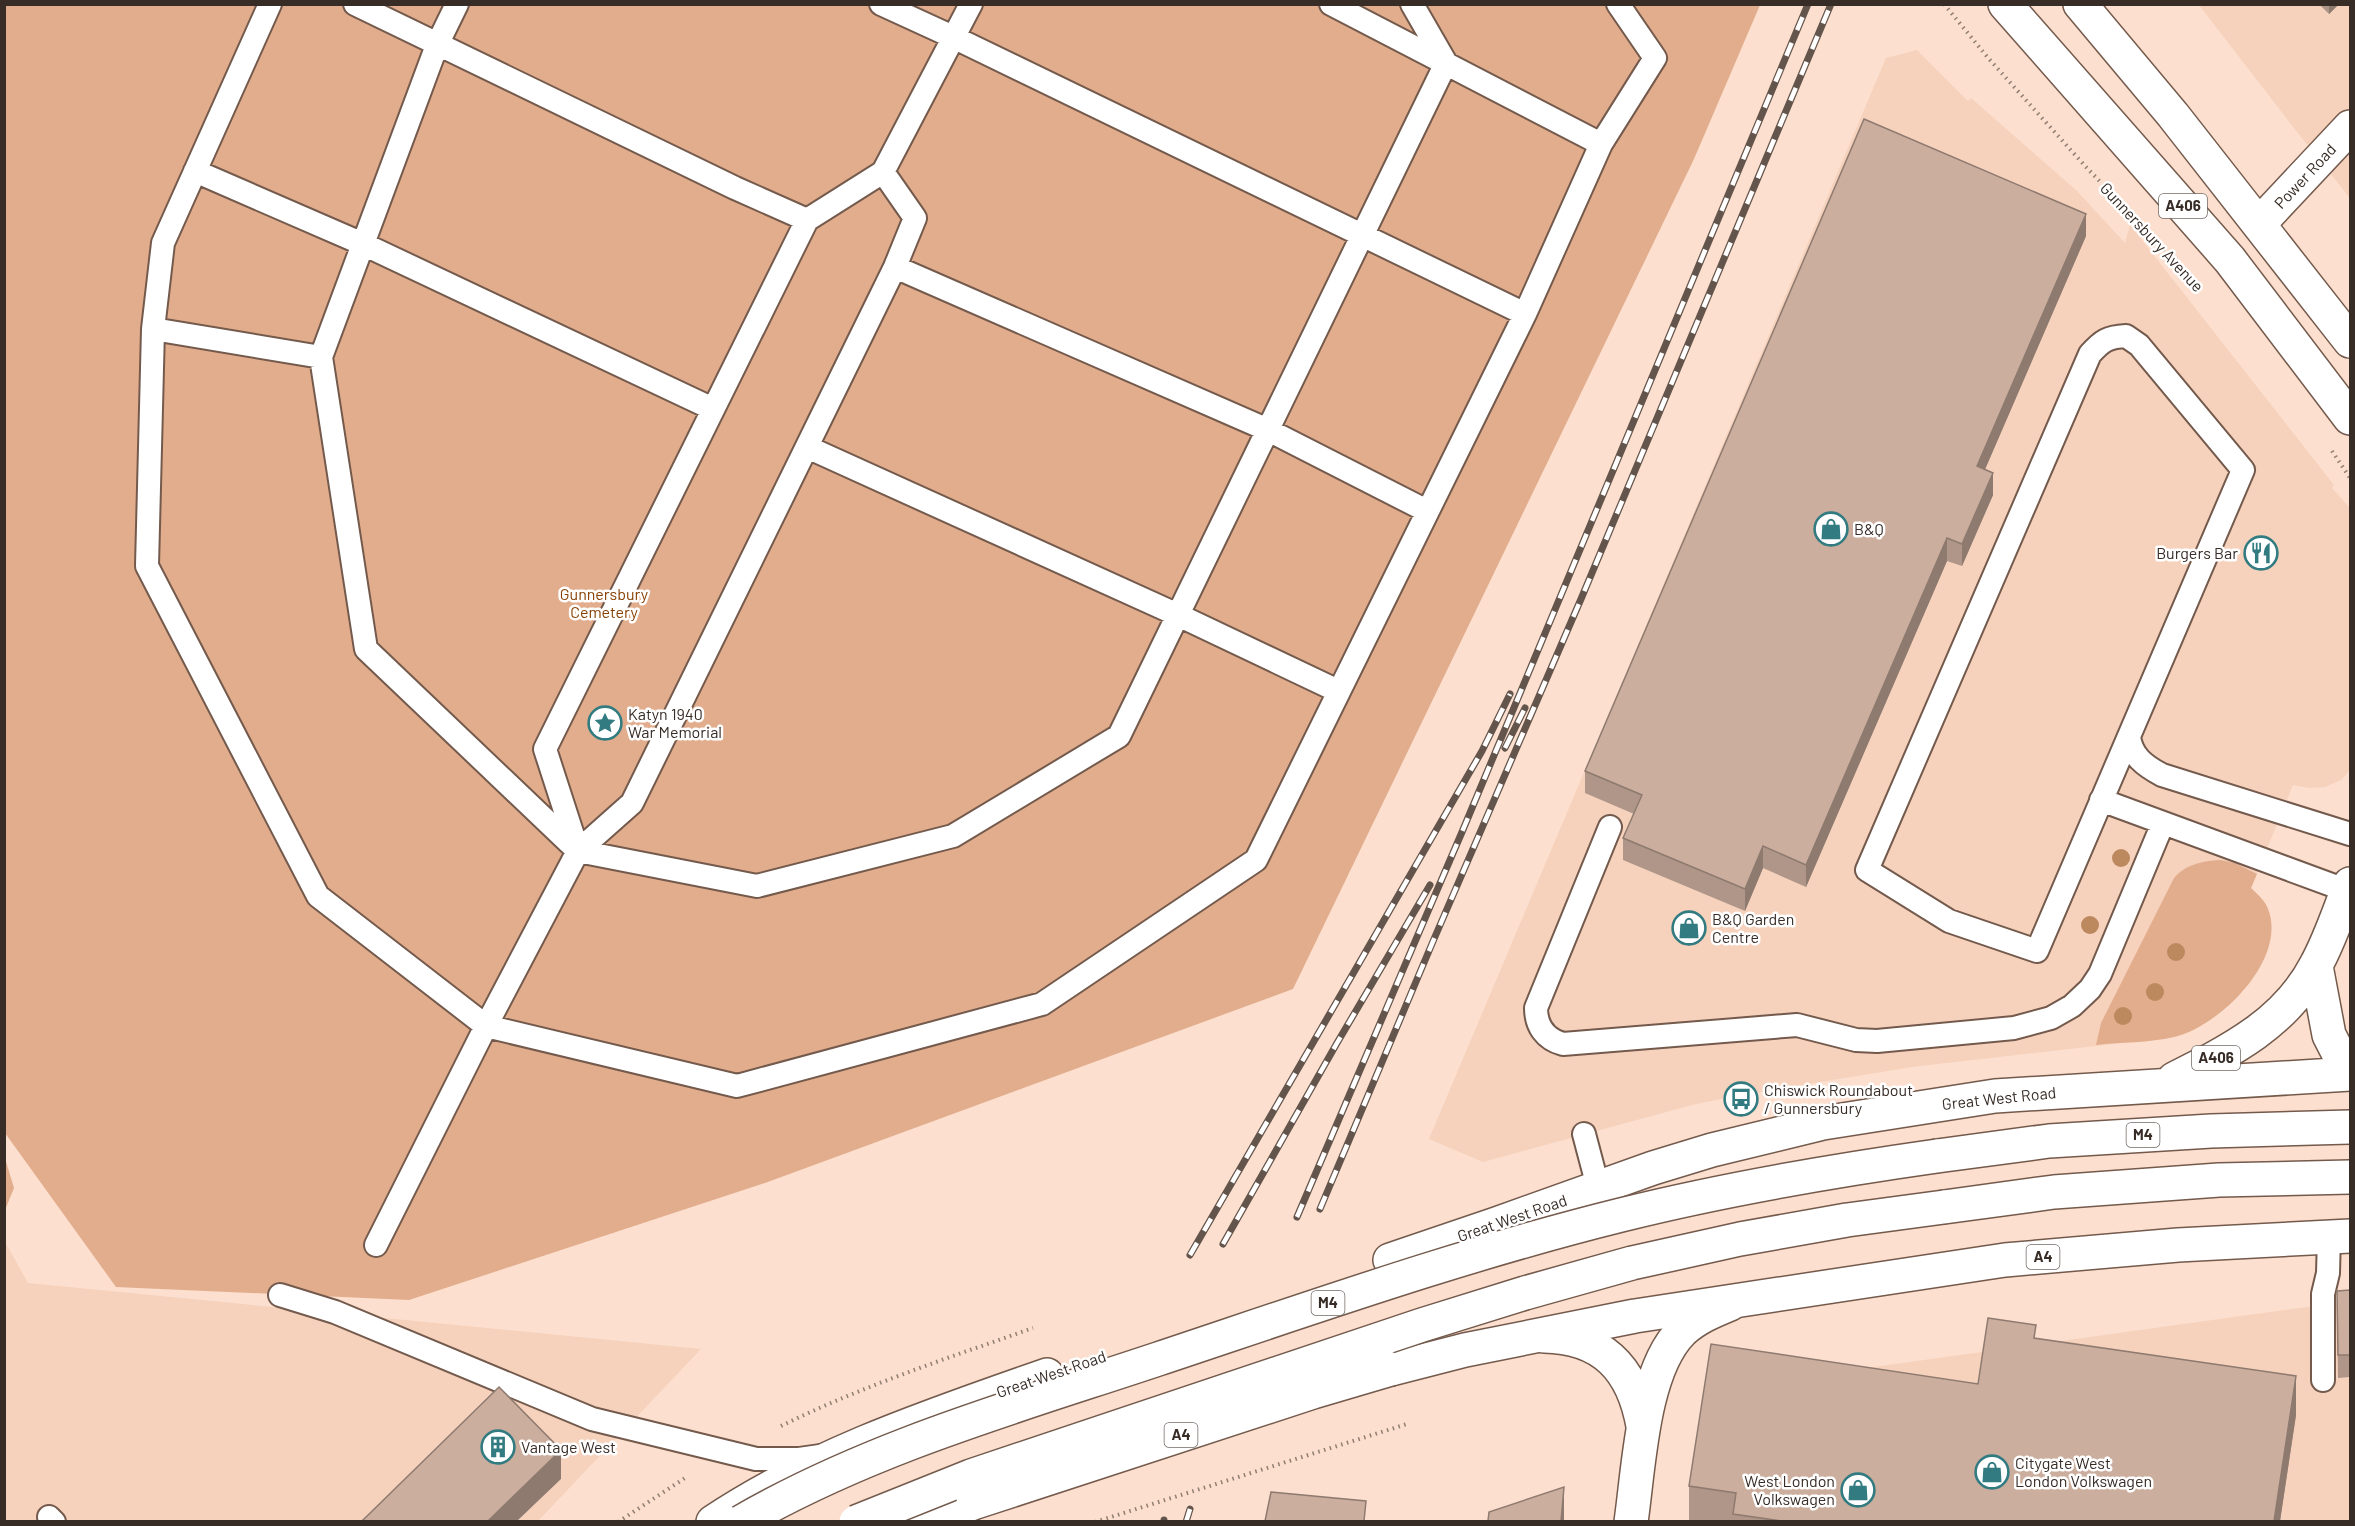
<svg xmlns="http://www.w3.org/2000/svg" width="2355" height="1526" viewBox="0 0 2355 1526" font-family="Barlow,sans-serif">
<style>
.built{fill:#f6d2bd}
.green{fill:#e2ad8d}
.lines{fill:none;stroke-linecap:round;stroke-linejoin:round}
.lane-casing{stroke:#735a4c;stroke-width:26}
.street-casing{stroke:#735a4c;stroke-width:36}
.highway-casing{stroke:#735a4c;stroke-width:36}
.path{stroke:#917e73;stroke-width:4;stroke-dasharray:1.5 4.5;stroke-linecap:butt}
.lane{stroke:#fff;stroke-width:22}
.street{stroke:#fff;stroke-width:33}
.highway{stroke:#fff;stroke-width:33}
.rail-casing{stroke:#64554c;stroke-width:7}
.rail{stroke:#fff;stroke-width:4.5;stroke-dasharray:14;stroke-linecap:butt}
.highway-bridge-casing{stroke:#735a4c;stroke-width:36;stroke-linecap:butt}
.path-bridge{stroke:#917e73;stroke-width:4;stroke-dasharray:1.5 4.5;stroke-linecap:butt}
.highway-bridge{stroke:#fff;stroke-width:33}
.tree{fill:#bc885e}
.wall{fill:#af9688}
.shaded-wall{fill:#8e7a6f}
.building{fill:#cbae9e;stroke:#8e7a6f;stroke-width:1.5}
.labels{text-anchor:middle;stroke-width:5;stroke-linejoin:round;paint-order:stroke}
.shield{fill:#fff;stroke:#736b67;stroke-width:1.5}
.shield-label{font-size:15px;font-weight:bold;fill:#372c26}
.street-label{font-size:16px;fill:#372c26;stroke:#fff}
.poi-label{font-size:16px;fill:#372c26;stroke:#fff;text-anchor:start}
.park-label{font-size:16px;fill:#874003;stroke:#fff}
</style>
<rect width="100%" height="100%" fill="#fcdfce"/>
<path class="built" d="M2199,5H2350V198L2297,132Z
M1917,50L1968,101L1971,98L2076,190L2125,243L2130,225L2334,485L2332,488L2350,508V770L2341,780L2325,787L2309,788L2293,785L2251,888L2268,908L2271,931L2264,958L2248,985L2226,1008L2201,1025L2175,1037L1912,1067L1736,1096L1692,1105L1483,1162L1429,1139L1886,58Z
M4,1240L28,1283L701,1349L538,1521H5Z
M2350,1301V1521L1703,1522L1729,1387Z"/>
<path class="green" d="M4,5H1760L1694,159L1293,989L765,1183L409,1300L116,1287L5,1133Z
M2220,860L2235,863L2257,874L2251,888C2257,894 2265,900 2268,909C2288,959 2219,1027 2174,1037C2149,1043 2121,1042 2096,1045L2101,1023L2174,878C2186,864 2203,861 2220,860Z
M5,1158L14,1188L5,1210H4Z"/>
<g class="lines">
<defs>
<path id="lane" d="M270,4L163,243L153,329L147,566L318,896L486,1026L737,1086L1042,1004L1256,860L1525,314L1601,144L1655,58L1618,4
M355,4L735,188L807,220
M457,4L437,45L321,357L366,649L578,851L757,886L953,836L1119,736L1446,63L1412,4
M881,4L953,37L1525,314
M1331,4L1601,144
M195,171L363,244L713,409
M883,172L915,218L895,267L632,803L578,851L545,749L807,220L883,172L971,4
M895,267L1268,430L1427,511
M153,329L321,357
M2126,336L2139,345L2243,470L2037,951L1949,921L1867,870L2090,354C2102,341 2107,337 2126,336Z
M807,447L1178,615L1338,691
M2129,736C2131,756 2145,766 2162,775L2350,834
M2101,800L2348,891
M1610,827L1536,1008C1536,1026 1545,1039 1563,1044L1797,1025L1856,1040L1877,1041L2014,1028L2051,1018L2072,1006L2090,989L2100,974L2163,823
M1584,1134L1598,1187
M376,1245L486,1026L578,851
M280,1295L335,1312L592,1419L756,1459H799L820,1456
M2323,1380V1294L2328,1273L2329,1236
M49,1517L54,1522"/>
<path id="street" d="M2259,224L2350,127
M1544,1336C1603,1337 1633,1369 1643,1426
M1631,1522C1639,1467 1642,1371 1682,1331C1696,1318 1713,1311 1730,1304"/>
<path id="highway" d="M2005,4L2230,260L2350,418
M2080,4L2173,115L2350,341
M2316,966L2329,1035L2349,1074
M2174,1079C2230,1051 2286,1023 2316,965C2330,940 2339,911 2350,884
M1937,1156L2049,1141L2211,1131L2350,1127
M1944,1207L2054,1192L2219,1180L2350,1177
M1390,1260L1496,1224L1653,1168L1712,1150L1823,1123L1995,1096L2350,1074
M1391,1369L1465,1350L1635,1316L2005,1260L2178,1245L2350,1236
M713,1522C815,1454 933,1415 1047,1375
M924,1522L973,1503"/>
</defs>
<use href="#lane" class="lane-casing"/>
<use href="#street" class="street-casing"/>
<use href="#highway" class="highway-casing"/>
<path class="path" d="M1944,4L1989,59L2086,167L2183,268
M2332,451L2350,478
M781,1426C862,1386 948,1358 1033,1328
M618,1522L688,1476"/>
<use href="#lane" class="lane"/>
<use href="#street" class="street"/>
<use href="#highway" class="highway"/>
<defs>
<path id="rail" d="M1505,748L1525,708
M1320,1209L1434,939L1581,599L1831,4
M1297,1217L1462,832L1808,4
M1223,1244L1337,1043L1430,885
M1190,1255L1482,751L1510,694
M1164,1522V1520
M1186,1522L1190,1509"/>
</defs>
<use href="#rail" class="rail-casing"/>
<use href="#rail" class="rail"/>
<defs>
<path id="highway-bridge" d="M973,1503L1313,1392L1391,1369
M741,1522C871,1447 1017,1406 1158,1359C1311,1308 1464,1254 1621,1215C1725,1189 1831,1171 1937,1156
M856,1522L971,1476L1422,1325L1525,1293L1632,1263L1740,1239L1847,1220L1944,1207"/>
</defs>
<use href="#highway-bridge" class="highway-bridge-casing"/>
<path class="path-bridge" d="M1095,1522L1407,1424"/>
<use href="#highway-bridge" class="highway-bridge"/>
</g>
<g class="tree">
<circle cx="2121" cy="858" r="9"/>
<circle cx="2090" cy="925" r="9"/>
<circle cx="2176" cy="952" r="9"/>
<circle cx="2155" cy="992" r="9"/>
<circle cx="2123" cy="1016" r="9"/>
</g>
<path class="wall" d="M2319,4H2339L2329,14Z
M2086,236L1985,469L1993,495L1962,566L1947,561L1806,887L1763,868L1745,911L1623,860V838L1634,814L1585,793V771Z
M2350,1290V1377L2338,1378L2337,1313Z
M2036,1338L2296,1415L2280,1521H1689V1486L1978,1384Z"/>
<path class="shaded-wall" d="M2329,4H2339L2329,14Z
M2086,214V236L1977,488V466Z
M1993,473V495L1962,566V544Z
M1947,538V561L1806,887V865Z
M1763,846V868L1745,911V889Z
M2296,1376V1415L2280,1521H2274Z
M561,1450V1479L517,1521H488Z
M1564,1487V1521H1561Z"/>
<path class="building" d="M1864,119L2086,214L1977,466L1993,473L1962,544L1947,538L1806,865L1763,846L1745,889L1623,838L1642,795L1585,771Z
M2350,1290V1355H2338L2337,1291Z
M1988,1318L2036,1325L2034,1338L2296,1376L2274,1521H1782L1733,1514L1736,1493L1689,1486L1711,1344L1978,1384Z
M499,1387L561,1450L488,1521H362Z
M1564,1487L1561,1521H1488L1489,1512Z
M1271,1492L1366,1501L1364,1521H1265Z"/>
<defs>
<symbol id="shop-ring" viewBox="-11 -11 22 22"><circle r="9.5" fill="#fff" stroke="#327b80" stroke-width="1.5"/><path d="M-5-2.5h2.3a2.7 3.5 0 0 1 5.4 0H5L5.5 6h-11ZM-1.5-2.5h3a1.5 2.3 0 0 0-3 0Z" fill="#327b80"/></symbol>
<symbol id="restaurant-ring" viewBox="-11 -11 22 22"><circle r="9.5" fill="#fff" stroke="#327b80" stroke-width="1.5"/><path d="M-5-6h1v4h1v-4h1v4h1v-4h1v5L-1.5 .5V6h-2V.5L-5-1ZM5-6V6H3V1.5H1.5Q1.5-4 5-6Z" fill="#327b80"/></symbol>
<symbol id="sight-ring" viewBox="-11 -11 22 22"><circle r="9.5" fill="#fff" stroke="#327b80" stroke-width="1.5"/><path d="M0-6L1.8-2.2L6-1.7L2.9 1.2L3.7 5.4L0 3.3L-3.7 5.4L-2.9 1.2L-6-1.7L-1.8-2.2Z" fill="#327b80"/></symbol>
<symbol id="bus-ring" viewBox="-11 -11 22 22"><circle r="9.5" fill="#fff" stroke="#327b80" stroke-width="1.5"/><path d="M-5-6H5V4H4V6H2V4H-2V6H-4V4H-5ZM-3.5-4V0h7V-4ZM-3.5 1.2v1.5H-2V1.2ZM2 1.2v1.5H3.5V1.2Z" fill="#327b80"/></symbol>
<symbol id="building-ring" viewBox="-11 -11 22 22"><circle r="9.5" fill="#fff" stroke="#327b80" stroke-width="1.5"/><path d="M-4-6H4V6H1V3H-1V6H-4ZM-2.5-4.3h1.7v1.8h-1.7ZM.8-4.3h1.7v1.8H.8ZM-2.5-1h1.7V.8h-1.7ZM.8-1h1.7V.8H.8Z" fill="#327b80"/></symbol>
</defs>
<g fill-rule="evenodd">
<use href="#shop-ring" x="1812" y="510" width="38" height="38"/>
<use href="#restaurant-ring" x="2242" y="534" width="38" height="38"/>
<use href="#sight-ring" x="586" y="704" width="38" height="38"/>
<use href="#shop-ring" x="1670" y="909" width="38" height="38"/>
<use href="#bus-ring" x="1722" y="1080" width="38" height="38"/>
<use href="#building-ring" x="479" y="1428" width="38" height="38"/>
<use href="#shop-ring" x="1973" y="1453" width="38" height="38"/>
<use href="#shop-ring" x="1839" y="1471" width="38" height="38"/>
</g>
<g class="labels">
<g class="shield">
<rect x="2159" y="194" width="48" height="24" rx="4.5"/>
<rect x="2192" y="1046" width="48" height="24" rx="4.5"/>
<rect x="2126.5" y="1123" width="33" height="24" rx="4.5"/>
<rect x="2026.5" y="1245" width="33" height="24" rx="4.5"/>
<rect x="1311.5" y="1291" width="33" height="24" rx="4.5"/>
<rect x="1164.5" y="1423" width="33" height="24" rx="4.5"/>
</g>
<g class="shield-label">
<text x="2183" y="211">A406</text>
<text x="2216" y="1063">A406</text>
<text x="2143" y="1140">M4</text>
<text x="2043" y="1262">A4</text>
<text x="1328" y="1308">M4</text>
<text x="1181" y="1440">A4</text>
</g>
<g class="street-label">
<text transform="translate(2305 176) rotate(-47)" y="6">Power Road</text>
<text transform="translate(2152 237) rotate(47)" y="6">Gunnersbury Avenue</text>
<text transform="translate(1999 1098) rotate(-6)" y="6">Great West Road</text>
<text transform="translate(1512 1218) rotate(-19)" y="6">Great West Road</text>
<text transform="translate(1051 1374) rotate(-19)" y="6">Great West Road</text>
</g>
<g class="poi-label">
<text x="1854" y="535">B&amp;Q</text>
<text x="2238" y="559" text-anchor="end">Burgers Bar</text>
<text x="628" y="720">Katyn 1940<tspan x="628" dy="18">War Memorial</tspan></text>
<text x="1712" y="925">B&amp;Q Garden<tspan x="1712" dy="18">Centre</tspan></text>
<text x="1764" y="1096">Chiswick Roundabout<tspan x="1764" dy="18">/ Gunnersbury</tspan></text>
<text x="521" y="1453">Vantage West</text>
<text x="2015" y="1469">Citygate West<tspan x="2015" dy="18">London Volkswagen</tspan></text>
<text x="1835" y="1487" text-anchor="end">West London<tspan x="1835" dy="18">Volkswagen</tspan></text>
</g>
<g class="park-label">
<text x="604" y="600">Gunnersbury<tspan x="604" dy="18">Cemetery</tspan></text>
</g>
</g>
<rect width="2355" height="1526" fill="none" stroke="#372c26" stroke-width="12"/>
</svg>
